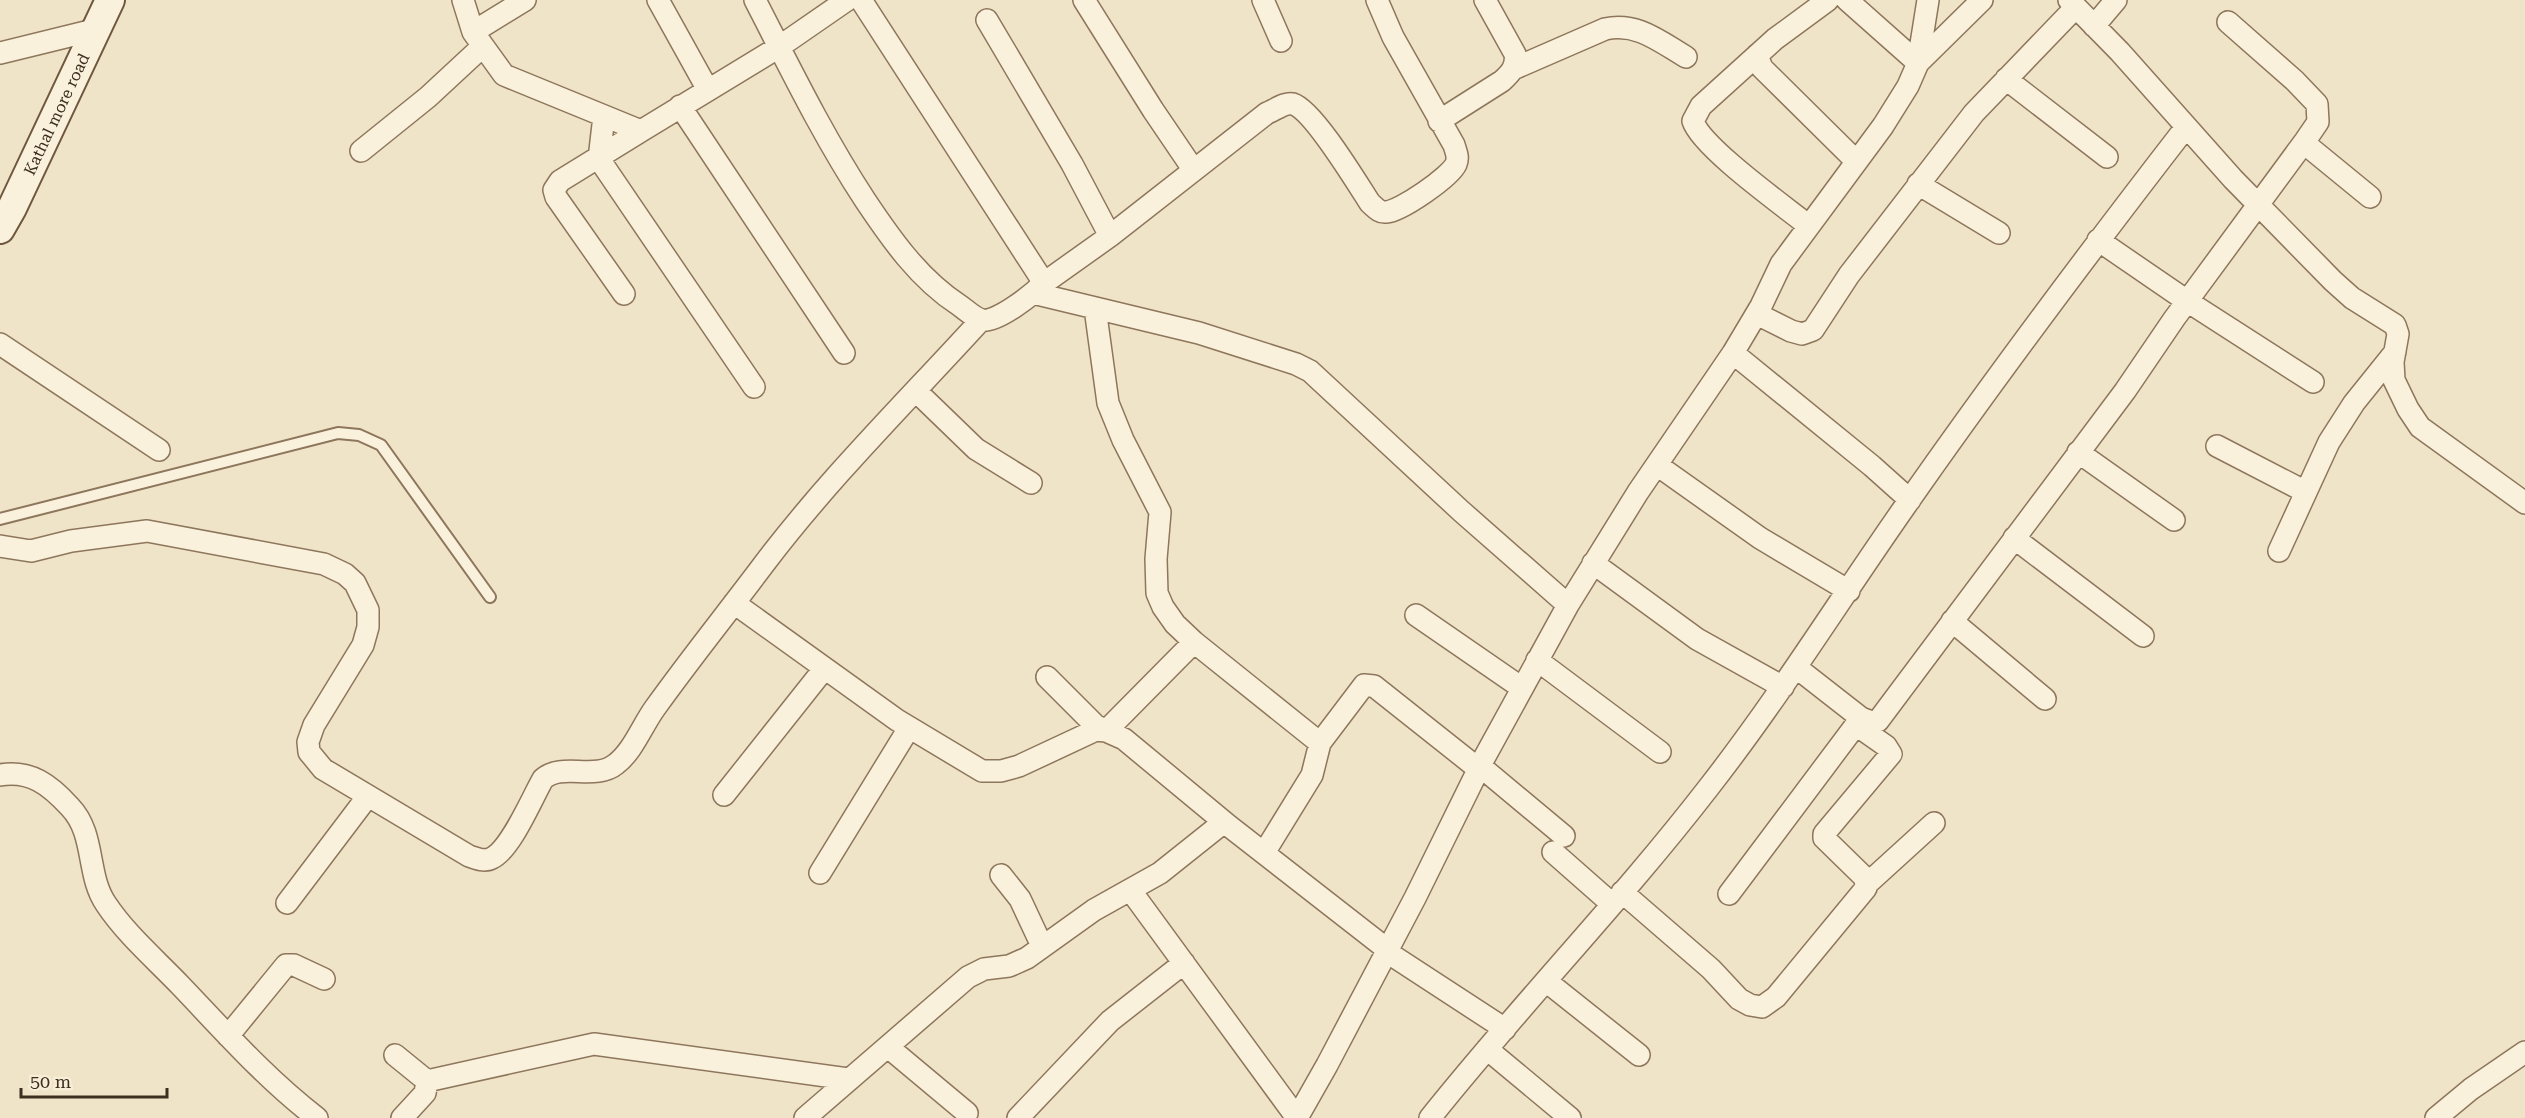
<svg xmlns="http://www.w3.org/2000/svg" width="2525" height="1118" viewBox="0 0 2525 1118" font-family="'Roboto Serif',serif">
<style>
.lines{fill:none;stroke-linecap:round;stroke-linejoin:round}
.service-casing{stroke:#8d765c;stroke-width:14}
.minor-casing{stroke:#8d765c;stroke-width:24}
.secondary-casing{stroke:#6f573f;stroke-width:32}
.service{stroke:#faf1dc;stroke-width:10}
.minor{stroke:#faf1dc;stroke-width:21}
.secondary{stroke:#faf1dc;stroke-width:28}
.labels{text-anchor:middle;stroke-width:4.5;stroke-linejoin:round;paint-order:stroke}
.street-label{font-size:16px;fill:#3d2e20;stroke:#f7eed8}
</style>
<rect width="100%" height="100%" fill="#f0e4c8"/>
<g class="lines">
<defs>
<path id="service" d="M0,519L338,433L359,435L381,445L490,597"/>
<path id="minor" d="M463,0L473,32L504,75L641,131L560,181L554,190L556,197L624,294
M658,0L708,90
M755,0C790,68 823,136 865,200C891,239 919,279 959,305C965,309 974,318 982,320C997,323 1033,294 1044,283L861,0
M1084,0L1153,110L1193,169
M1263,0L1281,41
M1847,0L1918,63L1982,0
M2069,0L2120,52L2233,179L2333,281L2352,298L2395,325L2398,334L2393,362L2394,380L2408,409L2420,427L2525,503
M987,20L1072,164L1110,236
M2094,26L2116,0
M473,32L525,0
M0,53L98,29
M1757,55L1762,68L1851,156
M1513,69L1605,29C1637,22 1659,41 1686,57
M2006,79L2107,157
M680,106L844,353
M604,116L599,159L754,387
M1439,121L1502,81C1511,73 1517,66 1515,54L1485,0
M641,131L779,47L847,0
M2304,143L2370,197
M361,151L428,97L483,46
M1918,184L1999,233
M1809,226C1784,206 1701,147 1693,121L1701,106L1775,39L1828,0
M2098,240L2187,301L2313,382
M1044,283L1110,236L1267,113C1275,110 1285,102 1293,104C1313,110 1357,183 1370,203C1375,207 1379,213 1386,212C1401,211 1450,177 1456,164C1459,157 1456,152 1454,145L1393,37L1377,0
M1033,293L1199,333L1296,364L1310,371L1461,511L1568,605
M1095,308L1108,403L1123,440L1160,512L1156,559L1157,593L1163,607L1175,624L1194,642L1320,743L1312,775L1264,853
M1757,314L1791,331L1802,334L1813,330L1849,275L1974,113L2076,7
M0,344L159,450
M1733,353L1872,466L1910,500
M916,391L976,449L1031,483
M2217,446L2306,492
M2078,452L2174,520
M1657,465L1760,538L1849,591
M2014,538L2143,636
M0,546L31,551L71,541L147,531L324,564L345,574L355,583L368,610V627L363,645L314,725L308,742L309,752L323,769L469,856C477,859 485,862 492,858C511,849 532,798 543,779C562,762 595,781 616,764C633,751 642,726 655,708C690,659 728,612 764,564C829,478 909,399 981,320
M2279,551L2329,442L2354,403L2395,352
M1593,563L1697,639L1783,687
M734,603L897,720L982,771H1001L1019,766L1096,730L1106,731L1124,739L1229,826L1388,950
M1416,615L1522,688
M1952,621L2045,699
M1537,660L1660,752
M1797,668L1861,718L1872,722L1878,721L2125,391L2174,319L2305,141L2318,122L2317,104L2295,81L2228,22
M1047,677L1095,725L1106,731L1194,642
M1320,743L1364,685L1374,686L1471,763L1480,766L1564,836
M0,775C31,770 50,785 70,807C96,834 86,875 106,904C126,934 155,959 180,985C224,1031 266,1079 317,1118
M724,795L824,669
M1553,852L1612,904
M820,873L909,728
M1001,875L1020,899L1042,946
M1867,884L1934,823
M1131,891L1297,1118L1327,1065L1415,898L1483,760L1568,605L1638,492L1733,353L1761,306L1781,264L1883,126L1908,86L1918,63L1928,0
M1622,892L1711,969L1739,999L1750,1005L1762,1007L1776,997L1866,888L1865,878L1824,838V834L1891,754L1886,746L1856,725
M1729,894L1861,718
M287,903L368,796
M1387,952L1505,1029
M1546,981L1639,1055
M228,1036L286,965H294L324,979
M888,1047L967,1113
M1487,1049L1570,1118
M395,1055L427,1081L425,1093L402,1118
M427,1081L594,1044L848,1079
M805,1118L968,977L984,969L1009,966L1027,958L1094,910L1160,873L1224,822
M1018,1118L1110,1021L1184,963
M1430,1118C1520,1005 1621,901 1709,787C1780,696 1840,599 1906,505C1996,376 2090,251 2186,127
M2436,1118L2471,1089L2525,1052"/>
<g id="secondary">
<path id="s1" d="M0,229L12,208L110,0"/>
</g>
</defs>
<use href="#service" class="service-casing"/>
<use href="#minor" class="minor-casing"/>
<use href="#secondary" class="secondary-casing"/>
<use href="#service" class="service"/>
<use href="#minor" class="minor"/>
<use href="#secondary" class="secondary"/>
</g>
<g class="labels">
<g class="street-label">
<text dy="6" stroke="none"><textPath href="#s1" startOffset="128">Kathal more road</textPath></text>
</g>
</g>
<path d="M21 1088v9h146v-9" fill="none" stroke="#3d2e20" stroke-width="3"/>
<text x="30" y="1088" font-size="18" fill="#3d2e20" stroke="#f7eed8" stroke-width="4.5" paint-order="stroke">50 m</text>
</svg>
